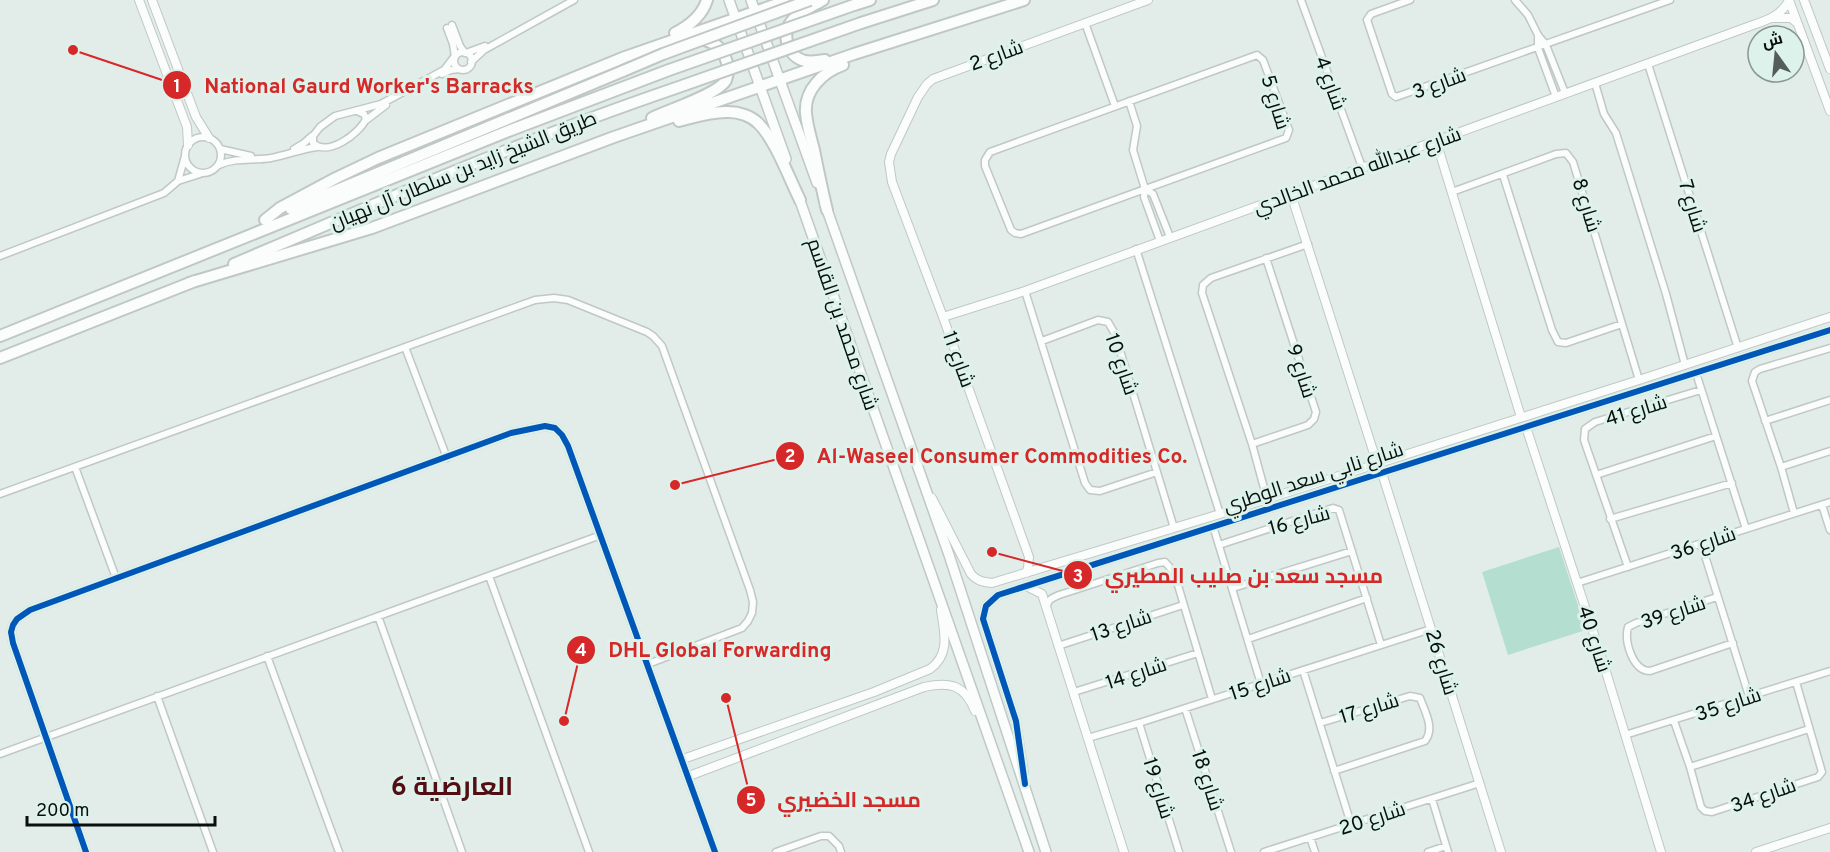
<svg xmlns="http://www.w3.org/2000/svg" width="1830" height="852" viewBox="0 0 1830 852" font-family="Overpass,Cairo,sans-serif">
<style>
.green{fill:#b4dfd0}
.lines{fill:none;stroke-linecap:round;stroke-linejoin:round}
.minor-casing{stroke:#c0c8c5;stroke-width:9}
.tertiary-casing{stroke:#c0c8c5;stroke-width:10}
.primary-casing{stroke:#c0c8c5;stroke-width:12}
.motorway-casing{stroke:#c0c8c5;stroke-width:14}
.minor{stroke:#fbfcfc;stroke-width:6}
.tertiary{stroke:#fbfcfc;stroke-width:8}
.primary{stroke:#fbfcfc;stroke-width:9}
.motorway{stroke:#fbfcfc;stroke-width:10}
.motorway-bridge-casing{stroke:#c0c8c5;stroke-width:14;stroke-linecap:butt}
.motorway-bridge{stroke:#fbfcfc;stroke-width:10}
.cycleway-casing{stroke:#ddf2ea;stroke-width:10}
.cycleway{stroke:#0057b8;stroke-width:6}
.labels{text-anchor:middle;stroke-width:6;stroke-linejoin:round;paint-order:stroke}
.street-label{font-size:20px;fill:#080f0c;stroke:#ddf2ea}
.district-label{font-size:26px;font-weight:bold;fill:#530e14;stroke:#ddf2ea}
.leader{fill:none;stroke:#d62828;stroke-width:2}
.callout-dot{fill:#d62828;stroke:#ddf2ea;stroke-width:2}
.mark-label{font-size:18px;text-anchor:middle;font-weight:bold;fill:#fff}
.callout-label{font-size:21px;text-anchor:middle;font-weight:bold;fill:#d62828;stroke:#ddf2ea;stroke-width:6;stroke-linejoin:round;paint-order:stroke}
</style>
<rect width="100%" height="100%" fill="#e2ede9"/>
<path class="green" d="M1559,547L1586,630L1508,655L1482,572Z"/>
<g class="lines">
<defs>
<path id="minor" d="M1301,0L1362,167
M1410,0L1371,14L1367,20L1392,94L1396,97L1670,0
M1515,0L1528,15L1538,35L1546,45L1565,93
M1085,23L1115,106
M452,25L460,46L465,53
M447,28L453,44L455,57
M1538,35V48L1556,97
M454 61a9 9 0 1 1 18 0a9 9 0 1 1-18 0Z
M466,53L485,46
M1257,55L1263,60L1289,130L1286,138L1021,234L1015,233L1011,230L985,166V160L990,152Z
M471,62L484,50L574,0
M1648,64L1738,348
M442,74L451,70L459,69
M1595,83L1604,114L1616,133L1666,294L1685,365
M1129,101L1137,126L1133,150L1145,189L1144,197L1160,241
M357,111L364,114L366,119C359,134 328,157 313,143V136L320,127L335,116L381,104L444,70L454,57
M365,121L386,105
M185 155a18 18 0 1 1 36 0a18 18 0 1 1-36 0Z
M220,149L251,156
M294,149L304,143L312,136
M219,165C236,157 253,161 271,158C287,155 301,149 317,147
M1503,175L1552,330L1558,342L1566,343L1622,324
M178,181L200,174
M1145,189L1153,194L1170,237
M1452,192L1556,154L1566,153L1573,162L1639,380
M1136,249L1220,514
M0,256L164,193L178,181L185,156
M1025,291L1085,483L1090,490L1100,491L1157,472
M1042,341L1098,320L1108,322L1115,334L1174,528
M405,347L447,458
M1696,373L1746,529
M1765,421L1830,400
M1252,444L1308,425L1314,419L1316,412L1266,258
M75,467L116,578
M1781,467L1830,451
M1596,475L1716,436
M0,494L535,300L554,298L568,300L647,332L653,336L662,346L750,590L753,602L752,613L748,621L742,628L648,664
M1267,499L1252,444L1202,293L1203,285L1211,278L1308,244
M1822,505L1830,530
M1794,513L1781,467L1752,381L1755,372L1760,369L1830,348
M1610,519L1732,483
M1213,526L1261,684
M1701,543L1749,696
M1219,545L1323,511L1333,508L1339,510L1381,645
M1628,567L1584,440L1585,429L1595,422L1701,390
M489,576L589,852
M1577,583L1830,502
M1233,588L1352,551
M1717,597L1636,623L1628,627C1624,642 1633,671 1650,671L1733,643
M1047,609C1046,600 1052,598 1059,595L1158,563L1165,562L1174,572L1212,699
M378,616L462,852
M1248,639L1367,598
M1058,646L1183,605
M267,656L339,852
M1303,670L1351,824
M1074,692L1198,653
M157,696L213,852
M1185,708L1231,852
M1674,721L1690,767L1701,807L1705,811L1712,812L1818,777L1822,772L1796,682
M1139,723L1179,852
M1320,723L1410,696L1420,698C1425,712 1435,728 1425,741L1334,771
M1625,735L1830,671
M1088,738L1139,723L1431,629
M0,754L601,535
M1690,767L1809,729
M1432,799L1448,852
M1310,837L1315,852
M776,852L821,836H829L839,846L841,852
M1264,852L1480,783
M1428,852L1446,846"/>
<path id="tertiary" d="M139,0L187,127L188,145
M152,0L196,117L209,138
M1789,0L1830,111
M1804,0L1830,69
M1774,18H1791L1797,23
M1436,141L1521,417
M1291,194L1377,463
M943,317L1025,291L1753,25C1768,20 1782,15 1789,0
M1526,427L1603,662L1661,852
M1382,473L1501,852
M932,498L971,574C977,581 983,582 992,583L1220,514L1639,380L1830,317
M1026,573L1028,568L1029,557L943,317L892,182L889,162L891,154L918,97L927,84L933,79L1148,0
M1026,586L1042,594L1124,852
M683,759L874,692L930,669C951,654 944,632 941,610
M1024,773L1016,721L983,619L986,606L998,595L1830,330
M689,776L924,687C950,681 965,685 975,711
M86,852L13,643L11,632L13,625L17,619L30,610L511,433L545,426L555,428L562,435L568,446L715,852
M1756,852L1830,828"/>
<path id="primary" d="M729,0L786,159
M751,0L817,183
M798,195L1029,852
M825,204L949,555L1046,852"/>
<path id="motorway" d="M823,0C813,6 798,12 791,22C781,35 788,57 805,61C811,62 819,61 825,60
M854,5L870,0
M861,23L933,0
M675,33C689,26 702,16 707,0
M652,118C668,110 719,94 726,80C729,73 728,63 725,57C721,46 711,41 700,39
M679,121C695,117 712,111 729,112C739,112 751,116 758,123C775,139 789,178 800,200
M291,209L623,71
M827,210C822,190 818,170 814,150C811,138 807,126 806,113C804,90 823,72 843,65
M265,220L280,208L336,178L378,158L625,57L789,0
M234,264C379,202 524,140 673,89
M189,283L372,228L614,137L854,54L1024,0
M0,336L511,130L669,70
M0,358L195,281"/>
</defs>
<use href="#minor" class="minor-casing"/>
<use href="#tertiary" class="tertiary-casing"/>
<use href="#primary" class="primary-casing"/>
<use href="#motorway" class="motorway-casing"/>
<use href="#minor" class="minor"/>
<use href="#tertiary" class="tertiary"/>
<use href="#primary" class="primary"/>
<use href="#motorway" class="motorway"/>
<defs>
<path id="motorway-bridge" d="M669,70L854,5
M623,71L663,54L810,0
M673,89L861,23"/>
</defs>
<use href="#motorway-bridge" class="motorway-bridge-casing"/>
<use href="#motorway-bridge" class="motorway-bridge"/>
<defs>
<path id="cycleway" d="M1025,784L1016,721L983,619L986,606L998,595L1830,330
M86,852L13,643L11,632L13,625L17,619L30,610L511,433L545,426L555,428L562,435L568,446L715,852"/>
</defs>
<use href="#cycleway" class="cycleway-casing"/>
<use href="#cycleway" class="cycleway"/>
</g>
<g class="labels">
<g class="street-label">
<text transform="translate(996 55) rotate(-20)" y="7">شارع 2</text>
<text transform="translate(1331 83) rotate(70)" y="7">شارع 4</text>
<text transform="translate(1439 83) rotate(-20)" y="7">شارع 3</text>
<text transform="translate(1276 102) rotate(73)" y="7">شارع 5</text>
<text transform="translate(463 170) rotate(-22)" y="7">طريق الشيخ زايد بن سلطان آل نهيان</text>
<text transform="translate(1357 170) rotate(-20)" y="7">شارع عبدالله محمد الخالدي</text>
<text transform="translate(1587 205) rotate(73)" y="7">شارع 8</text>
<text transform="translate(1693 206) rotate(73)" y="7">شارع 7</text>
<text transform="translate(843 324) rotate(71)" y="7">شارع محمد بن القاسم</text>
<text transform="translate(959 359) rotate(70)" y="7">شارع 11</text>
<text transform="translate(1122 364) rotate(71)" y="7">شارع 10</text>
<text transform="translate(1302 371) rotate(72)" y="7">شارع 9</text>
<text transform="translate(1636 410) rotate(-17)" y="7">شارع 41</text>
<text transform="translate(1313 477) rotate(-18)" y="7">شارع نابي سعد الوطري</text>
<text transform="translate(1299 520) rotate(-15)" y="7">شارع 16</text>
<text transform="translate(1703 543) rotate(-18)" y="7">شارع 36</text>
<text transform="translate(1673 612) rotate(-18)" y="7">شارع 39</text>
<text transform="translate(1121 625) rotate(-18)" y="7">شارع 13</text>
<text transform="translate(1595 639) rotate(72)" y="7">شارع 40</text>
<text transform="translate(1442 662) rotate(73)" y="7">شارع 26</text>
<text transform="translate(1136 673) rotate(-18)" y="7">شارع 14</text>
<text transform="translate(1260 684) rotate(-18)" y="7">شارع 15</text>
<text transform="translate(1728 704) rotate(-18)" y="7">شارع 35</text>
<text transform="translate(1369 708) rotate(-17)" y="7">شارع 17</text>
<text transform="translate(1208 780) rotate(72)" y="7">شارع 18</text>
<text transform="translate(1159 788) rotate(73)" y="7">شارع 19</text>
<text transform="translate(1763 795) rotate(-19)" y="7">شارع 34</text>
<text transform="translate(1372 818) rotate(-18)" y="7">شارع 20</text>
</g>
<g class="district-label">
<text x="452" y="795">العارضية 6</text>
</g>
</g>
<path class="leader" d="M73 50L177 85M675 485L790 456M992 552L1078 575M564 721L581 650M726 698L751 800"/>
<g class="callout-dot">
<circle cx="73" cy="50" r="6"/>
<circle cx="675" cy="485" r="6"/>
<circle cx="992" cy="552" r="6"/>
<circle cx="564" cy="721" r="6"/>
<circle cx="726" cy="698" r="6"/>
<circle cx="177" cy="85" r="15"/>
<circle cx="790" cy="456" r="15"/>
<circle cx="1078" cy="575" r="15"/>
<circle cx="581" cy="650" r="15"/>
<circle cx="751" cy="800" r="15"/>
</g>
<g class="mark-label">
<text x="177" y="92">1</text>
<text x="790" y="462">2</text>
<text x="1078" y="582">3</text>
<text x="581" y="656">4</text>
<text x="751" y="806">5</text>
</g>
<g class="callout-label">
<text x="369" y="93">National Gaurd Worker's Barracks</text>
<text x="1002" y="463">Al-Waseel Consumer Commodities Co.</text>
<text x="1244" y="583">مسجد سعد بن صليب المطيري</text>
<text x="720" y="657">DHL Global Forwarding</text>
<text x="849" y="807">مسجد الخضيري</text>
</g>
<g transform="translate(1776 54) rotate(345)"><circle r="28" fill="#ddf2ea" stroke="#889791" stroke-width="1.5"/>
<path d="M0-4.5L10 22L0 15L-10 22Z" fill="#545d59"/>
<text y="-9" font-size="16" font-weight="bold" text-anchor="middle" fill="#080f0c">ش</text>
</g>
<path d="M27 816v9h188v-9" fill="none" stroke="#080f0c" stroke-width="3"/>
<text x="36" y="816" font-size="18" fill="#080f0c" stroke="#ddf2ea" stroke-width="4.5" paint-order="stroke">200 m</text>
</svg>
